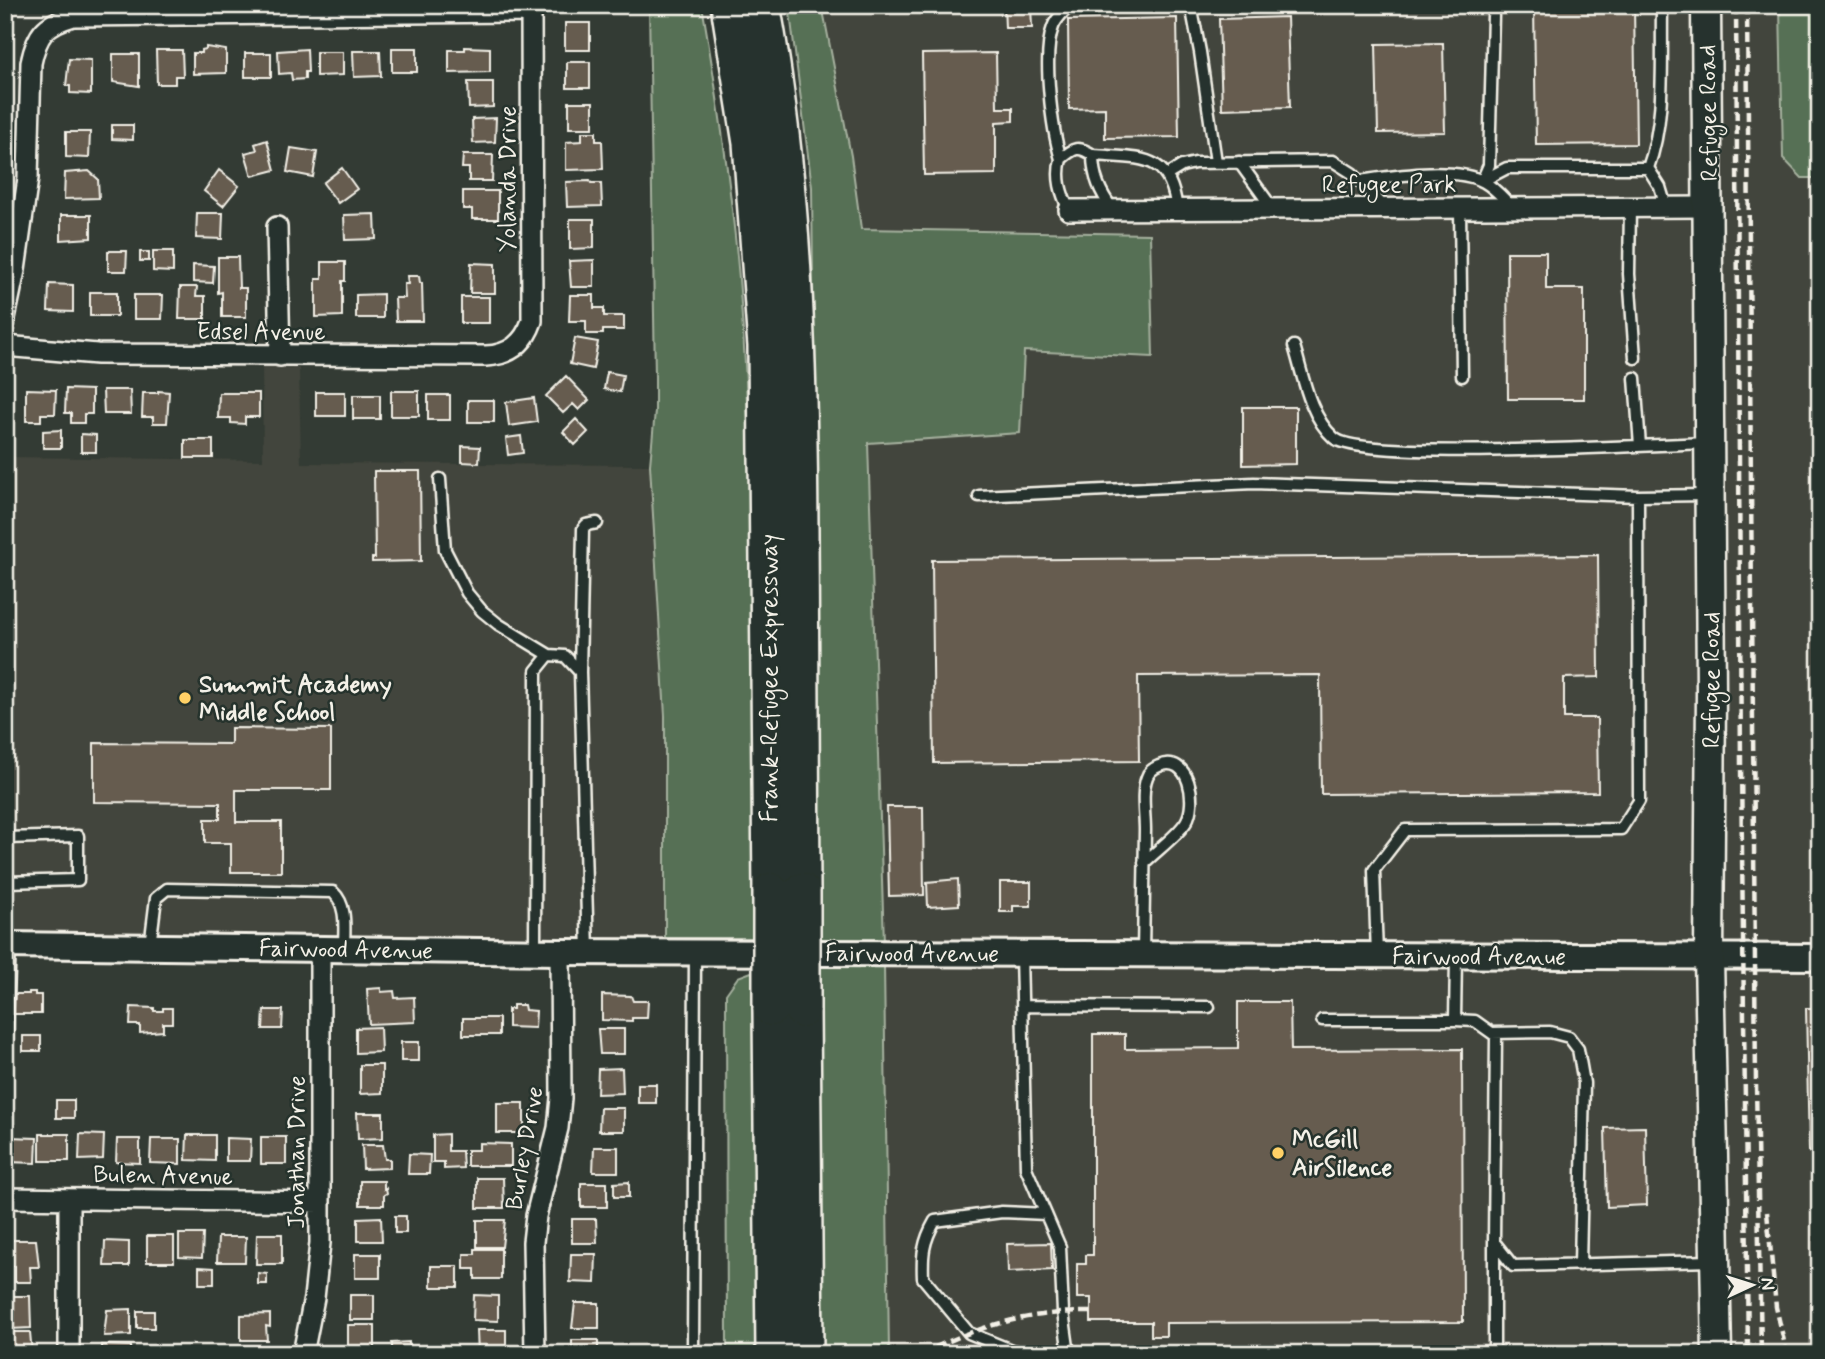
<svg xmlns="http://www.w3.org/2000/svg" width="1825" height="1359" viewBox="0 0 1825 1359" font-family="Mynerve,sans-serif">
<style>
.built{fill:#42453c}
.green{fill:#566f55;stroke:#a5b09e;stroke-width:2}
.building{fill:#665c50;stroke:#f4f1e8;stroke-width:2}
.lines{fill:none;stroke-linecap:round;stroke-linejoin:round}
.service-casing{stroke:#f4f1e8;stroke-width:15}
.minor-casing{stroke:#f4f1e8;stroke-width:24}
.tertiary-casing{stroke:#f4f1e8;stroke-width:30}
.secondary-casing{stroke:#f4f1e8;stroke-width:33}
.motorway-casing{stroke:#f4f1e8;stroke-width:40}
.service{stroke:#26332d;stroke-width:10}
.minor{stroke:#26332d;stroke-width:19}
.tertiary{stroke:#26332d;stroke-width:24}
.secondary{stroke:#26332d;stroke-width:28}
.motorway{stroke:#26332d;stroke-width:35}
.rail{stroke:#f4f1e8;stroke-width:4.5;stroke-dasharray:10 5;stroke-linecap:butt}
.motorway-bridge-casing{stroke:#f4f1e8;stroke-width:40;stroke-linecap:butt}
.motorway-bridge{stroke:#26332d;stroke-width:35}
.poi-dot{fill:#ffd166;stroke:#26332d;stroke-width:2.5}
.labels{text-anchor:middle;stroke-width:5;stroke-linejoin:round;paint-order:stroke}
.street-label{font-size:24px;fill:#f4f1e8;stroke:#26332d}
.poi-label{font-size:24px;font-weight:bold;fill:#f4f1e8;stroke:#26332d;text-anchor:start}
</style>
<rect width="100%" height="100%" fill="#333b34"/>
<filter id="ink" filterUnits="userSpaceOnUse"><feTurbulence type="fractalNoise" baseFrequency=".0143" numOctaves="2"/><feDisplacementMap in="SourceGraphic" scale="14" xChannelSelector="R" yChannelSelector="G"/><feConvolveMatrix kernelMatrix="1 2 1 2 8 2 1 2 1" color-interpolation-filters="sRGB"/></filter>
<g filter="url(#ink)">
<path class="built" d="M822,5H1780L1783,158L1802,178H1820V1354H889L884,943L868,443L1019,433L1024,351L1153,356L1150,235L861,229L851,156Z
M262,366L299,368L301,463L650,465L665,716V938H365L5,931V457L263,460Z"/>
<path class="green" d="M649,5H702C719,104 734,204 741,304C757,515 753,727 752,938H665V716L650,465L655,411V377Z
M789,5H822L851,156L861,229L1150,234L1153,357L1024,351L1020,433L868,443L884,943L820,941L812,187Z
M1780,5H1820V178H1802L1783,158Z
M884,964L889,1354H822L819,965Z
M754,971L755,1354H727L726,994L738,977Z"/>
<path class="building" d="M567,5H590V11H567Z
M1004,5H1031L1032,28H1005Z
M1534,5H1634L1636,144L1536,145Z
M1287,17L1290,107L1222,109L1219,19Z
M1177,18L1179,137L1105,138V108L1069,109L1068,20Z
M565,23H590V50H565Z
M1443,43L1445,132L1378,133L1376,44Z
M206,47L226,50V73L193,74V53H201V50L206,49Z
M465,47L490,48V72L449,73V50H465Z
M392,48H417V72H392Z
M307,49L308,72H305V79L292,80L291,73L279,74L278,51Z
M156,50H182L183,76H175V84H157Z
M353,51H380L381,76L354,77Z
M316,52H343V75L316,76Z
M245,53H271V77H245Z
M996,53L997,108H1013V121L996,122V174L924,175L922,54Z
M113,54H139V86L113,82Z
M69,59L91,60V94L70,93V86H66Z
M567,62H590V88H567Z
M468,82H493V107L469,108Z
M569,102H593V128H569Z
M496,118L495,142L473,143L472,119Z
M112,125H133V140L112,139Z
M66,132H90L89,158L66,157Z
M582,132H596V141H602L603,169L566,170V142L582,141Z
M267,140L275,170L252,176L245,153L257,150L255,144Z
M291,148L317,152L313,177L287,172Z
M463,155H493L492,181H469V168H462Z
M342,168L357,189L338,203L323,183Z
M219,170L239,186L223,206L204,191Z
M89,171L98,179L99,198L64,199L65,173Z
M590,181L591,183H601L602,206L567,207L566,182Z
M463,191H498V219H472V209H463Z
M197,213H223L222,239L196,238Z
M375,214L376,239L345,240L344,215Z
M61,215H91V238L61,240Z
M570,219H594V248L570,249Z
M108,251H127L126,271H108Z
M153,251H173V272L153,271Z
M140,252H149V261H140Z
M1507,252H1546V289H1584V399H1508Z
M218,257H238L239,288H246V317H222V292L218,293Z
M594,260V287H571L569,261Z
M322,262H345V281H342V316L316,317V279H322Z
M471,263L495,264V293H470Z
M193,265L214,266L213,283L193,282Z
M407,276H419L420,283H422L423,321H396L395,298H405L404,284H408Z
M49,284L73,285V312L48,311Z
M180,287H197L196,296H205V319H179Z
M90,292H117V316H90Z
M383,294V318H356V295Z
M134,295H163L162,319H134Z
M570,295H594V308H604V316H624V330H603V334H586V321H569Z
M461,297H489V323H461Z
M575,338L598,342L593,369L570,364Z
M607,372L623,375L620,392L604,389Z
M566,376L589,400L579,410L573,404L563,413L546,396Z
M26,389L56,390L55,414H41V421H26Z
M66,389L92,390V414H84V423H71V413H65Z
M103,390H130L131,414H104Z
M158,391L169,392L167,423H153V417H142L143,393H158Z
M391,391H419V416H391Z
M316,392H345V416H316Z
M219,393H259V417H245V424L231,423V418H218Z
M353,395H380V419H353Z
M428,395H450V420H428Z
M534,398L537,422L509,426L506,402Z
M468,400H494V422H468Z
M1243,407H1296V464L1243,465Z
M576,419L588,432L575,445L563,432Z
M61,430V448H43V431Z
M81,434L96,435V452H81Z
M521,436L523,453L508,455L506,438Z
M185,440H213V458H185Z
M462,446L480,447L479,463L462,462Z
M374,471H420L421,561L372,562V558H375Z
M1598,555L1599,677L1564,678V718H1597L1598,792L1321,794L1320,675L1138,676L1139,761L934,763L932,560Z
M231,728L331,729V790H236V822H281V872H231V843H205V819H220V803L94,802V743L231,744Z
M887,807H923L924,895L889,896Z
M958,879L959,905L928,907L927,882Z
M1000,882H1031V906H1013V912H1000Z
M381,988V992L394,991L395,998L414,997L415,1022L369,1024L367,989Z
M29,992H35V995H41V1014H12V994H29Z
M602,995L631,996L633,1001H648L647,1018H632V1021L602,1020Z
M1238,1002H1290L1291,1050L1462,1049L1463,1322L1166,1323V1336H1151V1322H1091V1298H1077V1264H1086V1255H1093V1034H1125V1049L1238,1048Z
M513,1005H524L525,1010L536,1011L535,1028L508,1027V1009H513Z
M131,1007L154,1008V1011H163V1008H172V1023H163V1031L140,1033V1025H130Z
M1806,1008H1820V1151L1809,1152Z
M264,1010H283L282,1029H263Z
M463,1018H499V1035H463Z
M380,1027L381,1052L356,1053V1028Z
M598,1029H624V1054H600Z
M23,1036H41V1051H23Z
M401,1042H419V1061H401Z
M360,1065H382V1093L360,1094Z
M622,1068L623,1093L597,1094L598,1069Z
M638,1084H656V1103H638Z
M56,1100H74V1118H56Z
M497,1103H524V1133H497Z
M600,1108H624V1131H599Z
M357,1113H383V1138L358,1139Z
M1645,1127L1647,1205L1607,1207L1605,1128Z
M40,1134H69V1161H40Z
M80,1134L104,1135L103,1159L79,1160Z
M448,1134V1151H462L463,1168L444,1169V1162H433V1135Z
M187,1135H215V1161L186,1160Z
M8,1137L37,1138L36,1163L7,1162Z
M261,1137H286V1164H261Z
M226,1138L251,1139L250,1161H226Z
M117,1139H140V1163L116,1162Z
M151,1139H180V1164L150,1163Z
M479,1143L511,1144V1166H467V1150H479Z
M362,1145H383L385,1159H390V1168L363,1169Z
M594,1147H618V1172H593Z
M409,1154L430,1155L429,1174H408Z
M477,1178H503L504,1208H477Z
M360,1181H384V1189L386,1188L387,1193L384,1195V1205H360Z
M629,1182V1197H614V1183Z
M581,1183H607V1207H581Z
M395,1216H406V1233H395Z
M381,1217L382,1241H358V1218Z
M572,1219H596L597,1243H572Z
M477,1220H505L502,1247H477Z
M179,1234H203L202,1258L179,1257Z
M257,1234H282V1264H256Z
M147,1236H174V1262H147Z
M218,1237H246L245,1262H217Z
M12,1240H36L39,1267H30L31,1282H15V1266H12Z
M105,1241L129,1242V1266H104Z
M1051,1243L1052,1270L1008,1272L1007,1244Z
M475,1249H501V1279H475V1269H464V1254H475Z
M355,1254H380V1278H355Z
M571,1254H596L595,1283L570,1282Z
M431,1266H458V1287H431Z
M199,1267L214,1268V1284H199Z
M258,1273L267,1274V1284H258Z
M350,1295H374V1320H350Z
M474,1295L498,1296V1321L473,1320Z
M9,1296H30L31,1328L10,1329Z
M575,1303H599V1328H572Z
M131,1309V1335L104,1336L107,1310Z
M137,1311H154V1328H137Z
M270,1314V1327L266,1326L267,1340H241V1315Z
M348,1325H375V1354H348Z
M477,1330H506V1354H478Z
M9,1332H30L32,1354H9Z
M572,1340H598V1354H572Z
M409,1342V1354H392V1343Z
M102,1345L131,1346V1354H102Z
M240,1348H265V1354H240Z"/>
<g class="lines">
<defs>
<path id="service" d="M1191,5L1200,52L1216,162
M1061,159C1052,130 1042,55 1053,27C1056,18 1064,12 1070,5
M1239,162L1273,209
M1648,168C1666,119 1661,61 1662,10L1666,5
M1167,175L1182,166L1195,163L1333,161L1352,173L1385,208
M1359,181C1391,176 1456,166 1484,182C1495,188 1503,198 1512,207
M1482,181L1507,168H1648L1660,187L1666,207
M1482,181L1489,165L1493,15
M1630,207L1629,274L1635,358
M1460,208L1462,376
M1069,210C1061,193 1056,178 1061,159C1074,148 1078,145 1093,155
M1113,210C1100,192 1093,177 1093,155C1141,159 1170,152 1177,210
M1294,346C1303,375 1309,416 1334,438C1361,462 1653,445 1706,443
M1635,378L1640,446
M440,479L445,550L467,593L482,611L498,624L549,655
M979,496L1254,483L1638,496
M580,672L583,529L586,525L597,523
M5,838L78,836V880L5,882
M150,946L156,898L167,889L333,892C348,906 344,929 344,948
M535,951L536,671L549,655L565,656L580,672L588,952
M1021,954L1026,1168L1060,1247L1063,1312L1069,1354
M1143,954C1144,913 1144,871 1145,830C1145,814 1141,792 1147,777C1149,771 1154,768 1159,766C1189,753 1198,803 1186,822C1178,835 1156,851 1144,863
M1377,955L1374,870L1405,830L1621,829L1639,801L1638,496L1706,495
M1456,957L1455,1020L1475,1021L1496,1036L1494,1242L1513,1266L1712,1261
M1022,1006L1209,1007
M1322,1020H1455
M1492,1033L1550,1032L1569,1037L1578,1049L1584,1083L1580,1265
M6,1047L10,945
M693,1354L695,953
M1029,1354L1011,1350L969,1333L923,1278C922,1255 923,1242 935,1221L1002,1212L1046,1214
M1494,1354V1242"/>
<path id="minor" d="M1069,210L1709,207
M277,227L280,356
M5,318L15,270L28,178L31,63C37,34 45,24 73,16L531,12
M5,346L97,354L486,356C509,355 524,344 532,321L531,5
M5,1198L320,1202
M69,1199V1354
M303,1354L314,1298L320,1243V948
M535,1354L533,1242L536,1216L558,1128L561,1098L560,952"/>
<path id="tertiary" d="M5,945L560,952L1820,957"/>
<path id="secondary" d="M1706,5L1711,693L1709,957L1717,1354"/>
<path id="motorway" d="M729,5L751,143L766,346L771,891
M762,5C794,179 799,356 800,532C801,651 802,771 802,891
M771,1008L774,1354
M802,1010L805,1354"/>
</defs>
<use href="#service" class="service-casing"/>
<use href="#minor" class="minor-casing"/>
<use href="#tertiary" class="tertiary-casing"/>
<use href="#secondary" class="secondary-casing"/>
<use href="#motorway" class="motorway-casing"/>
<use href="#service" class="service"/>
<use href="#minor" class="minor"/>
<use href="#tertiary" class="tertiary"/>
<use href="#secondary" class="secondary"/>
<use href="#motorway" class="motorway"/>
<path class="rail" d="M1736,5L1741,766L1748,1354
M1747,5L1756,1084L1761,1354
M1767,1212L1776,1307L1787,1354
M922,1354C976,1326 1031,1311 1092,1312"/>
<defs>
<path id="motorway-bridge" d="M771,891V1008
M802,1010V891"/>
</defs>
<use href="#motorway-bridge" class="motorway-bridge-casing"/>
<use href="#motorway-bridge" class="motorway-bridge"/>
</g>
</g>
<g class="poi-dot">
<circle cx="185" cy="698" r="7"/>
<circle cx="1278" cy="1153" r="7"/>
</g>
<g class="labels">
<g class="street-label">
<text transform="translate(1708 113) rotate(-91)" y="8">Refugee Road</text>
<text transform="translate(507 179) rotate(-90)" y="8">Yolanda Drive</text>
<text x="1389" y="192">Refugee Park</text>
<text x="261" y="339">Edsel Avenue</text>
<text transform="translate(769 678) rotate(-90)" y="8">Frank-Refugee Expressway</text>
<text transform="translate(1711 680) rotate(-90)" y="8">Refugee Road</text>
<text transform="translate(346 949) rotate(1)" y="8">Fairwood Avenue</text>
<text x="912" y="961">Fairwood Avenue</text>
<text x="1479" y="964">Fairwood Avenue</text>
<text transform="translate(524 1148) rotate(-80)" y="8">Burley Drive</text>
<text transform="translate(296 1152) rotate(-90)" y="8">Jonathan Drive</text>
<text transform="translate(163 1175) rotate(1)" y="8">Bulen Avenue</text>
</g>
<g class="poi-label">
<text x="199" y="692">Summit Academy<tspan x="199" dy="28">Middle School</tspan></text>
<text x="1292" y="1147">McGill<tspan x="1292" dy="28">AirSilence</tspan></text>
</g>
</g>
<rect width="1825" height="1359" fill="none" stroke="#26332d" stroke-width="28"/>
<rect x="14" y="14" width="1797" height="1331" fill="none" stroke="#f4f1e8" stroke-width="2.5" filter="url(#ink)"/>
<g transform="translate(1752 1285) rotate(86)" stroke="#26332d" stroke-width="5" paint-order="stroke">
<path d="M0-5L12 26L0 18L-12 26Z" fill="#f4f1e8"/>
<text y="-10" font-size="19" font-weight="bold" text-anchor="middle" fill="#f4f1e8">N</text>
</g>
</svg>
